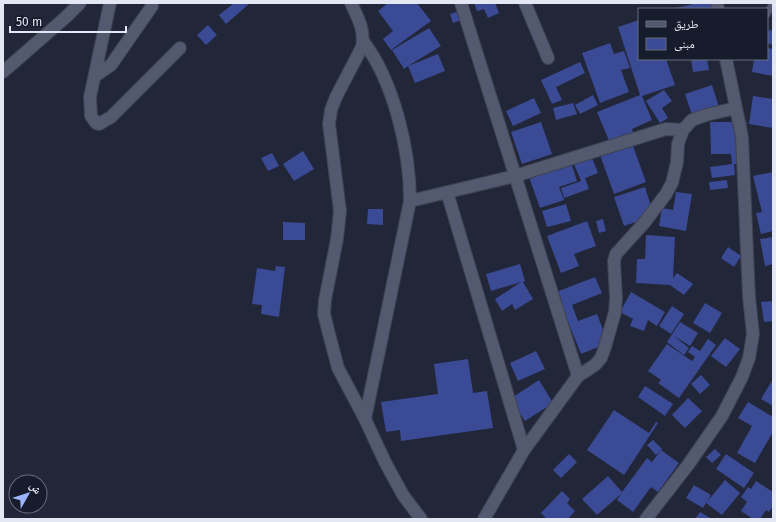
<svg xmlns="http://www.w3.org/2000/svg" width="776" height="522" viewBox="0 0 776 522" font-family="'Fira Sans','Noto Naskh Arabic',sans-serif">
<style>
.building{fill:#3b4a95}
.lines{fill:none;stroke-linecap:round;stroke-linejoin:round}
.lane-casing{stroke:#3e4252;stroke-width:8}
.street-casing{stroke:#3e4252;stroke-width:14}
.lane{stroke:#53596e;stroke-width:6}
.street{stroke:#53596e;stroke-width:12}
</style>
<rect width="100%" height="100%" fill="#212638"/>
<path class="building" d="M234,3H250L226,24L219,15Z
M388,3H417L431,21L391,50L383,39L393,31L378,11Z
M455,3H456L471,17L453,23L450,14L457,12Z
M474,3H495L499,13L488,18L484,9L477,11Z
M697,3H719L720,9H672Z
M639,20V59H666L675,85L642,96L652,120L632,129L633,133L610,143L597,112L640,95L618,27Z
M208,25L217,35L206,45L197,35Z
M429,28L441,46L408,66L438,54L445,71L415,83L408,66L404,69L392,50Z
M769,30L773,31V45L767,43V35Z
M610,43L614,54L624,51L630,68L621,70L629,92L600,103L582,53Z
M767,48L773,49V76L752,72L754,59H767Z
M691,59H707L709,70L693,72Z
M580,62L585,73L556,87L562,100L552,104L541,80Z
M712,85L719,107L692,115L685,94Z
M664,90L672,101L662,108L668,118L660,123L646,101Z
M593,95L598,105L580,114L575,105Z
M753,96L773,99V128L749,124Z
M534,98L541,113L513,126L506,111Z
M573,103L577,114L556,120L553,108Z
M541,122L552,154L522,164L511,132Z
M710,122H747L748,164H734L735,175L712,178L710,167L732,164L731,154H711Z
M632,143L646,182L614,194L600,155Z
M303,151L314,169L294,181L283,164Z
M272,153L279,166L268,171L261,158Z
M592,158L598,173L585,178L589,189L564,198L561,188L581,181L574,164Z
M571,162L577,181L559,187L564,200L540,208L529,177Z
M773,172V231L761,234L756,213L762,212L753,176Z
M727,180L728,188L710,190L709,182Z
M645,187L654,216L624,226L614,197Z
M676,192L692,194L686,231L659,226L662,208L673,210Z
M566,204L571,221L547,227L542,211Z
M368,209H383V225L367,224Z
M603,219L606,231L599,233L596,221Z
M587,221L596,246L574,254L579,266L561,273L547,236Z
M283,222L305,223V240H283Z
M646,235L675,237L673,278L677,273L693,284L684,295L670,285L636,283L637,259H645Z
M773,237V264L765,266L760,239Z
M728,247L741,256L734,267L721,258Z
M520,264L525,281L523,282L533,299L515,310L512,304L502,311L495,299L521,282L491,291L486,274Z
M276,266L285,267L279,317L261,314L262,305L252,304L257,268L275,271Z
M595,277L602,293L572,305L578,321L597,314L608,343L581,354L556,292Z
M631,292L665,312L657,326L648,320L644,331L630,326L633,319L620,312Z
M773,301V321L764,322L761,302Z
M705,303L722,313L710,333L693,323Z
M672,306L684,314L671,334L659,326Z
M680,322L698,333L690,346L674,336L689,348L684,355L667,342Z
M725,338L740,349L726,367L711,356Z
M708,339L716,345L679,398L658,383L661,380L648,371L667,344L692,361L695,357L688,352L692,346L700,351Z
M536,351L545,369L518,381L510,363Z
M468,359L473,393L487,391L493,428L401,441L400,430L386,432L381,402L438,394L434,364Z
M701,375L710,385L700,394L691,384Z
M773,379V406L761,399Z
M539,380L553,403L525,421L510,399Z
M645,386L673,404L665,416L638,397Z
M688,398L702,411L685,428L672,415Z
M748,402L773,417V432L755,463L737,453L752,426L738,418Z
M614,410L649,433L656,422L658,423L624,475L587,450Z
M653,440L662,449L656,455L647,445Z
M715,449L721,455L712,463L706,457Z
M661,450L679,463L658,492L651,487L633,512L617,500L621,494L597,515L582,499L608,476L622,492L647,458L652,462Z
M569,454L577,462L561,478L553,470Z
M726,454L754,473L744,488L716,469Z
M725,480L740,493L722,515L706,503L703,508L686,498L694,485L711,495L706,503Z
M756,481L773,492V506L769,512L766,510L760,519H753L741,511L747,502L741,497L748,487L751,489Z
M562,491L570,499L567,503L575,511L568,519H547L541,513Z
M700,512L712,519H695Z"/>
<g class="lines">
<defs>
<path id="lane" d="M767,14L773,3"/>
<path id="street" d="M110,3L90,97L91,116L96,123L99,124L111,117L180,48
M351,3C358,18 365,30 362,47L336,97L331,110L329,124L340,211L337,239L325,300L324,314L329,334L338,368L365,419L385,462L403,495L421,519
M461,3L578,376
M525,3L548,58
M717,3L718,9
M363,41C394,82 410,150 410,201L365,419
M3,72L66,17L80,3
M95,76L111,65L152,6
M447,192L524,450
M410,201L515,176L666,129L683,130
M484,519L524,450L578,376L595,365L601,358L605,347L615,312L616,298L614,261L616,254L644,223L666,194L672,183L677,162L678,144L683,130L692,120L706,115L736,108
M646,519L688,465L722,416L742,377L749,358L753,334L749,297L742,137L726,59"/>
</defs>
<use href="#lane" class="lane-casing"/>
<use href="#street" class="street-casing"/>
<use href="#lane" class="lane"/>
<use href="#street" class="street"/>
</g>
<rect width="776" height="522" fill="none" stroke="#e3e7f3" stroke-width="8"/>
<rect x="638" y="8" width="130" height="52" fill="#171c2d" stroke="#696d7c"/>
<rect x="646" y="21" width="20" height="6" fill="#53596e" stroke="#696d7c"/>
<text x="674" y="28" font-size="12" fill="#e3e7f3">طريق</text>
<rect x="646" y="38" width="20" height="12" fill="#3b4a95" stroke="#696d7c"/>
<text x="674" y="48" font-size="12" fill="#e3e7f3">مبنى</text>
<g transform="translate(28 494) rotate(51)"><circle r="19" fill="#171c2d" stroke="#696d7c"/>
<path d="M0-3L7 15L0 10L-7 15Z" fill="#9fb3fd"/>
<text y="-6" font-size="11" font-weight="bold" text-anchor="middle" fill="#e3e7f3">ش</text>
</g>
<path d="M10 26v6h116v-6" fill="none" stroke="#e3e7f3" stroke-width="2"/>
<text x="16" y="26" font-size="12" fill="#e3e7f3" stroke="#171c2d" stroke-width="3" paint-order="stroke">50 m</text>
</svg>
